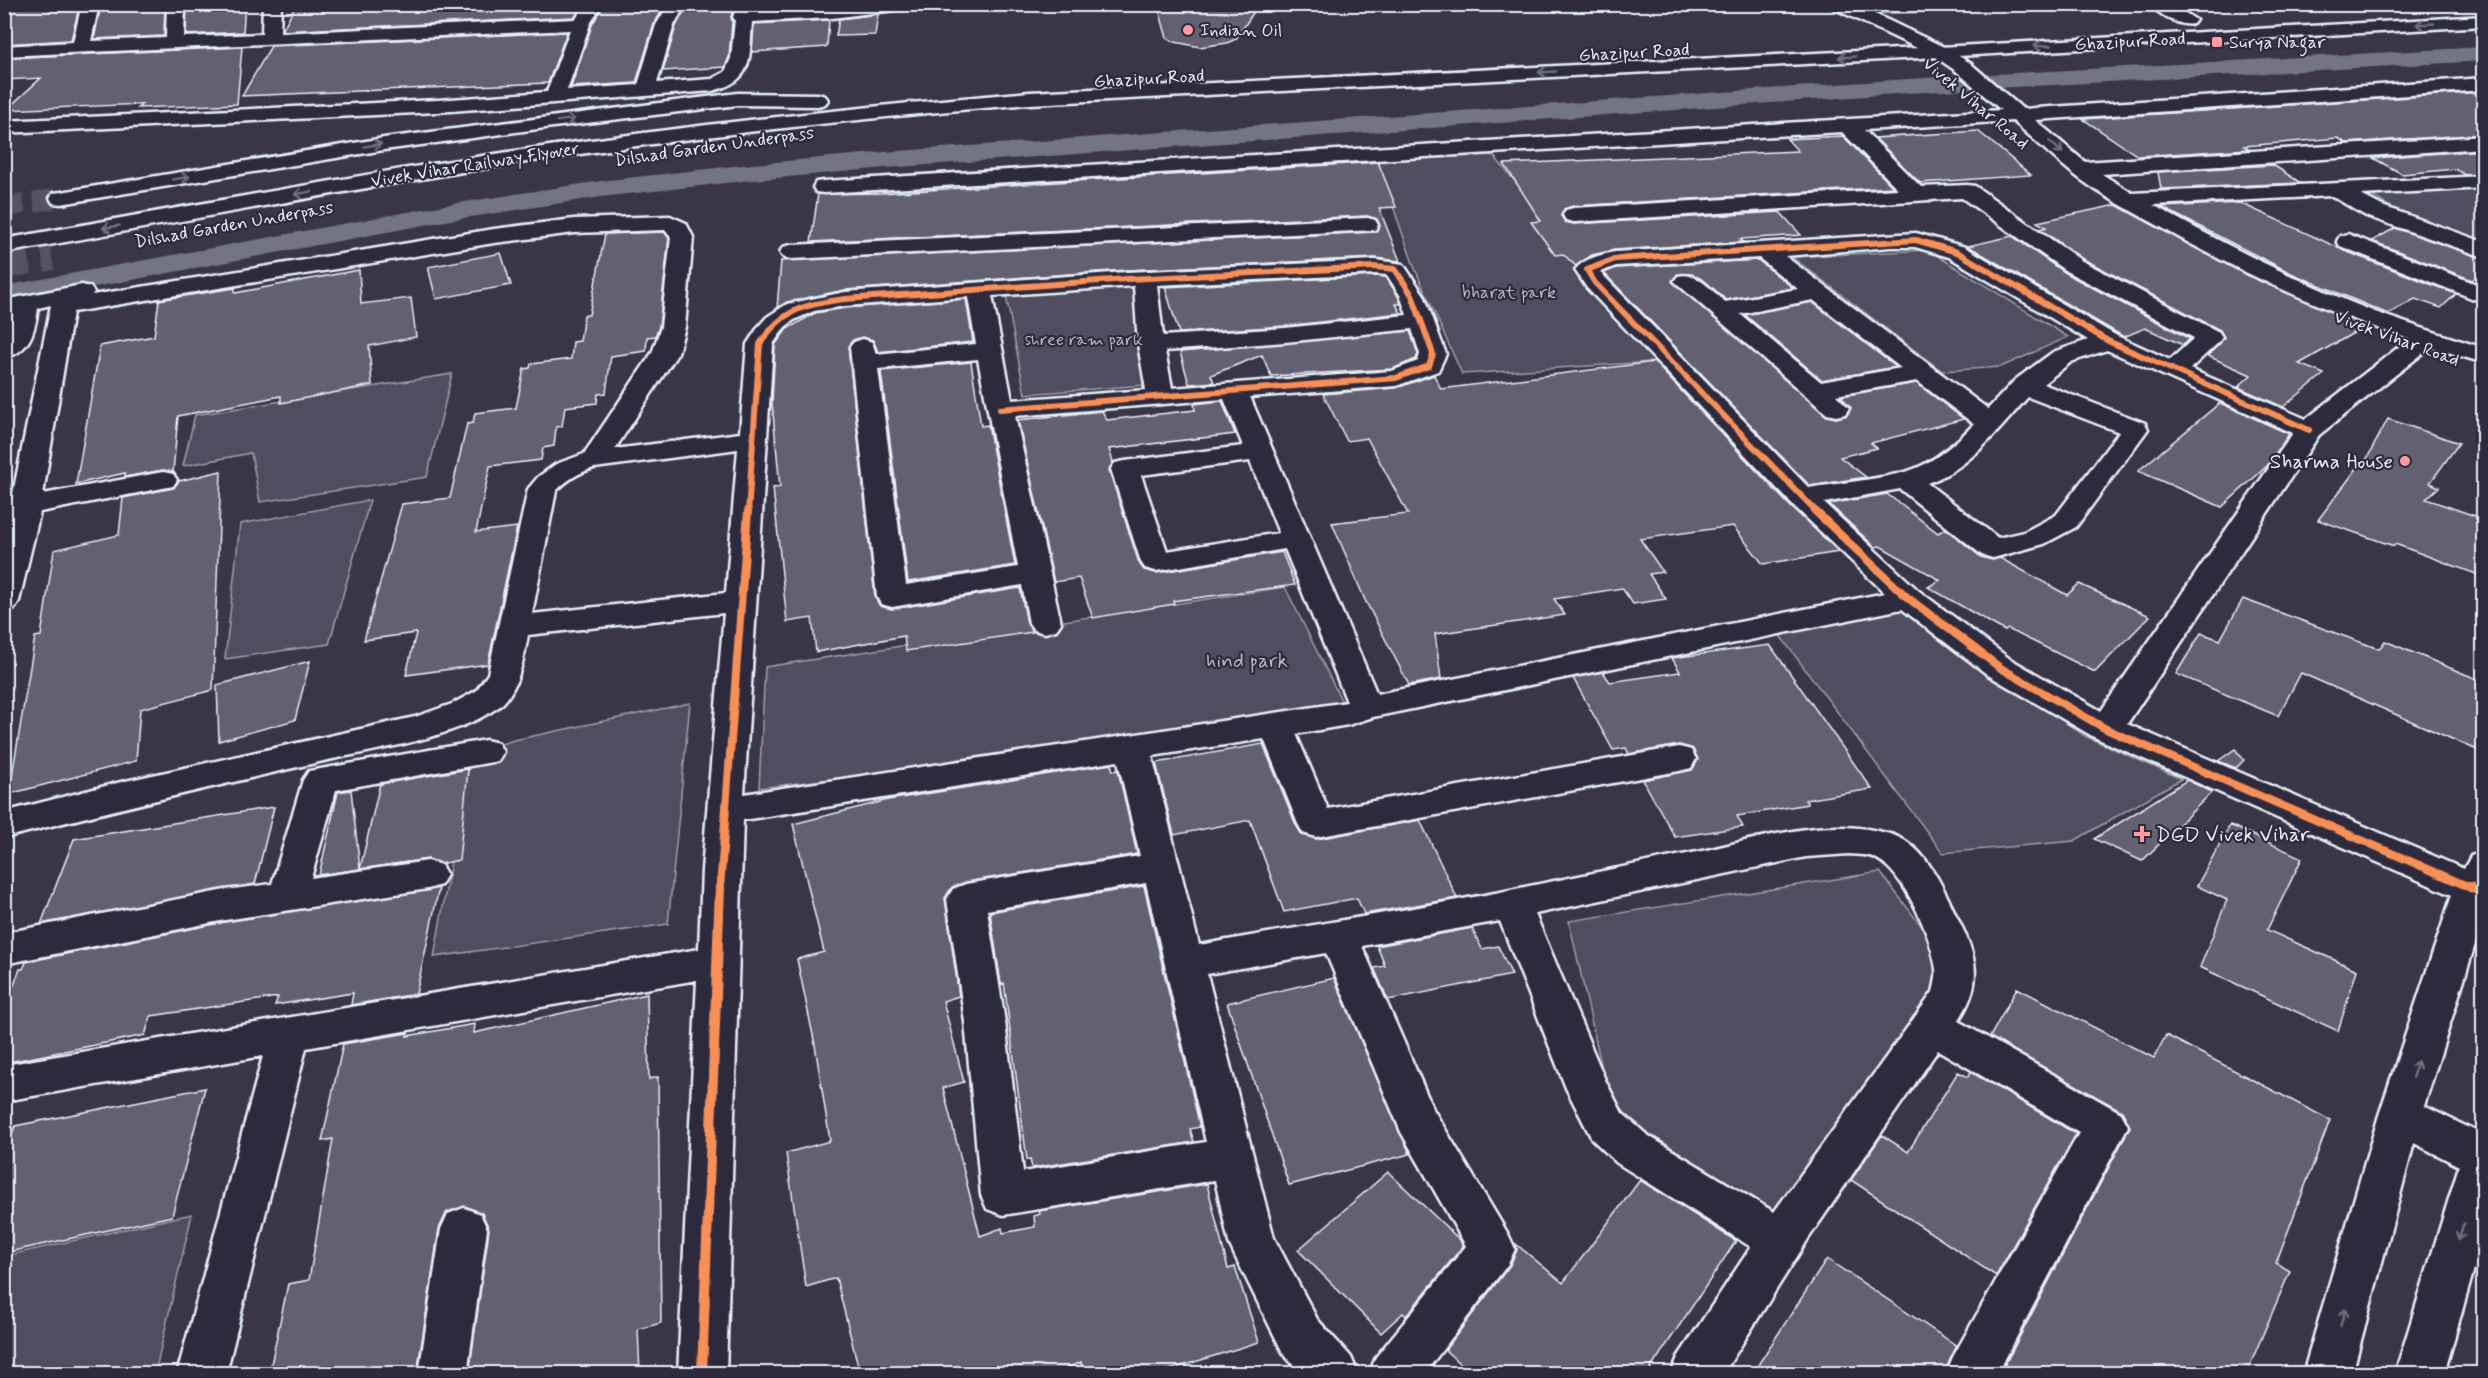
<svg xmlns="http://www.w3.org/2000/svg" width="2488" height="1378" viewBox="0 0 2488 1378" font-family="Mynerve,sans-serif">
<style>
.green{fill:#504e5f;stroke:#9ca0ac;stroke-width:1.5}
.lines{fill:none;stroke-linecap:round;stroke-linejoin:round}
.canal{fill:#737482;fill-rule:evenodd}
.building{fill:#636171;stroke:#e8f1f8;stroke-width:1.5}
.major-tunnel-far1{stroke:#545262;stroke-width:20;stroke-dasharray:20 10;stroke-linecap:butt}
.major-tunnel{stroke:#545262;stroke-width:26;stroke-dasharray:26 13;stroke-linecap:butt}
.minor-casing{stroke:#e8f1f8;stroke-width:5}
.major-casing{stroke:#e8f1f8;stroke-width:5}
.minor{fill:#2f2a3d;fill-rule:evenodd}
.major{fill:#2f2a3d;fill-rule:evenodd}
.cycleway-far2-casing{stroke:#2f2a3d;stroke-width:9}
.cycleway-far1-casing{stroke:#2f2a3d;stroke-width:11}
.cycleway-casing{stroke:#2f2a3d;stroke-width:14}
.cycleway-far2{stroke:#f78f57;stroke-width:6}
.cycleway-far1{stroke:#f78f57;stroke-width:8}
.cycleway{stroke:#f78f57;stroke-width:10}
.oneway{stroke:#70707e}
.poi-dot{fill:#ff9aa2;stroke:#2f2a3d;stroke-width:2}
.labels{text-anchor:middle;stroke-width:4.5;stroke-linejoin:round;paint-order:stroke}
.far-poi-label{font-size:18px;fill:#e8f1f8;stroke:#2f2a3d;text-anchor:start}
.far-street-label{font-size:18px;fill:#e8f1f8;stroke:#2f2a3d}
.far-park-label{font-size:18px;fill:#b3b8c2;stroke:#2f2a3d}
.poi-label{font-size:21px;fill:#e8f1f8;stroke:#2f2a3d;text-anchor:end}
.park-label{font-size:21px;fill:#b3b8c2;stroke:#2f2a3d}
</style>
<rect width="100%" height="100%" fill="#3a3648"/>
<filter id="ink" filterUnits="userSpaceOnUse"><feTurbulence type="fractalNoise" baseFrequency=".0167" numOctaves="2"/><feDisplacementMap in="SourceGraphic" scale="12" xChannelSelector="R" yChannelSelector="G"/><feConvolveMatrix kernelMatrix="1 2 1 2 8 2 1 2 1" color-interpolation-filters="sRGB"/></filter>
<g filter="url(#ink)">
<path class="green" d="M1857,5H2113L1875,14Z
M1493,155L1666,361L1462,374L1415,269L1377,161Z
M2483,188V242L2409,218L2360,189Z
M1928,250L2068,337L2001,367L1942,371L1792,257Z
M1153,285L1173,383L1025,394L1005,291Z
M452,374L427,477L260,502L251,453L183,466L195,415Z
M370,500L329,644L225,659L240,524Z
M1285,587L1348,714L759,788L765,667Z
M1892,601L2085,736L2181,779L2074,841L1943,853L1775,629Z
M690,703L668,924L434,957L461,805L472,753L514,740Z
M1880,872L1956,971L1794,1221L1614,1122L1569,921Z
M192,1214L155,1373H5V1256Z"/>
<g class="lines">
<path class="canal" d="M2484,47V61L1907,93L885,168L743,181L601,197L451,220L4,304V286L451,204L601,181L743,165L885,152L1907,79Z"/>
</g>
<path class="building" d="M4,4H80L71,40L4,44Z
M101,4H165L164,36L94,39Z
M187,4H245L243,32L186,35Z
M296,4H582L575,17L282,31Z
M604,4H666L654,24L636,83L571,87L592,25Z
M688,4H735L731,16L732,23L729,57L725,67L663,71L676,26Z
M1259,4L1236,39L1227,43L1200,47L1175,42L1167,38L1159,10Z
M878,14L875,35L836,36L839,19Z
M829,20L827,47L752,52L754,24Z
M567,32L548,83L242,96L271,46Z
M242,47L237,104L138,108L142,104L6,110L41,78L4,80V58Z
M2484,92V134L2346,143L2338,138L2244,146L2249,149L2138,156L2083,119Z
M1978,131L2031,175L1920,183L1875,138Z
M1843,136L1893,187L1573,206L1564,209L1561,216L1565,222L1574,224L1780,212L1801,235L1740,239L1744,242L1615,250L1592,255L1576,266L1563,254L1555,255L1531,222L1541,221L1504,164L1798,151L1787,139Z
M2484,150V174L2465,175L2455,169L2402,174L2373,158Z
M1378,162L1396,207L1379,208L1400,261L1375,258L1127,270L845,290L787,302L777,308L781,261L1375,232L1380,226L1377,219L1367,216L811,242L818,194L882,193Z
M2273,165L2301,183L2161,189L2158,172Z
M2240,203L2350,253L2456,294L2441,308L2415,299L2388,314L2291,273L2161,207Z
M2116,205L2248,276L2366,326L2299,364L2324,374L2283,407L2238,387L2251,375L2208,356L2224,338L2220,330L2083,259L2040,229L2046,227L2037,222Z
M2395,228L2484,259V269L2472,280L2372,241Z
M664,232L669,238L659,327L655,336L647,337L646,351L611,356L606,393L598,394L597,403L565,407L562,426L556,427L554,446L543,448L541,460L490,466L476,532L517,527L488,664L406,675L416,633L364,640L402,504L450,498L467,424L473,423L475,413L516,408L524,369L530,368L531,364L571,359L573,342L580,341L584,315H589L605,234Z
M2012,236L2065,273L2190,339L2183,345L2145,328L2124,337L1968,246Z
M501,253L511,285L436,299L428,267Z
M1758,260L1793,288L1726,300L1705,281L1692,274H1678L1672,281L1827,416L1836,418L1847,415L1851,408L1841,396L1916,383L1964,419L1871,443L1877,448L1840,457L1866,477L1810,486L1604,273L1616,268Z
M359,270L361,304L411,298L416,337L369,346L372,385L281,403V396L178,416L173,472L163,470L125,477V473L76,484L100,346L154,336L159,300L235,288V293Z
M1375,276L1386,277L1398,296L1401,304H1396L1401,313L1285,326L1179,333L1165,287Z
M966,299L973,342L878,352L873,340L862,337L853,340L848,346L875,597L880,606L892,609L1020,588L1027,623L1033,632L906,651L904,636L816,652L812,618L787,622L773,488L780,487L772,403L775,345L787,329L815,313L845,308Z
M1812,302L1896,367L1822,380L1745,315Z
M1410,331L1418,354L1416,359L1392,369L1271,376L1262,355L1211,375L1214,382L1189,384L1180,352Z
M971,362L981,426L988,425L1015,565L908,582L881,371Z
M1654,362L1790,506L1839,552L1763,564L1733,526L1640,539L1663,572L1649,574L1666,599L1633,604L1622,588L1554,599L1565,615L1435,634L1441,679L1409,685L1365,600L1332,523L1408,514L1367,438L1347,441L1323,394L1396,388L1434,375L1441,389Z
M1222,401L1235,434L1109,449L1113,462L1109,470L1139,563L1144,570L1156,573L1282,552L1295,585L1173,601L1174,604L1093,618L1079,578L1054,582L1018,420L1102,411L1107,420L1195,410L1194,404Z
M2220,403L2289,434L2267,466L2222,507L2138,471Z
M2388,419L2459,443L2430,483L2439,487L2426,499L2484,519V577L2395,544L2394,546L2318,520L2361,463L2364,464Z
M221,471L213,690L140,709L136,761L9,794L35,637L41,636L54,550L119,535L123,498L173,488L179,481Z
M1887,494L1938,533L1945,529L1949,531L1981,557L1992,560L2000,558L2067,595L2079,584L2150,616L2095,672L2008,629L2005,631L1928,587L1940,580L1880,546L1875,547L1829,504Z
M2243,599L2379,649L2385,641L2484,682V753L2301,673L2278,716L2176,674L2201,633L2220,640Z
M1770,645L1872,789L1805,800L1808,804L1737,816L1743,827L1675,837L1643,780L1692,770L1698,760L1693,749L1679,745L1629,754L1626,748L1613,750L1573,678L1603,672L1610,682L1680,672L1672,658Z
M310,661L295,720L219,741L217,685Z
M1263,744L1296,825L1302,835L1317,839L1420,820L1457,898L1364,914L1357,898L1284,912L1250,820L1174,835L1156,763Z
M2235,749L2244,760L2236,768L2218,761Z
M1111,764L1113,771L1118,770L1137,854L966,882L952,887L945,898L959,996L943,1001L964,1082L943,1088L980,1236L1002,1228L1003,1233L1035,1227L1034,1216L1040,1214L1039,1211L1207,1184L1228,1269L1235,1267L1259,1342L1156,1374H1084L1081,1362L1053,1374H860L836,1278L806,1287L786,1153L830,1141L815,1045L797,959L824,952L793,824L888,800Z
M468,769L459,860L444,863V865L428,859L360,869L380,784Z
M2187,780L2212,792L2142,861L2094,839Z
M351,790L360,869L319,875L338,792Z
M274,807L255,884L41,924L74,839Z
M2230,825L2302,858L2267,930L2357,970L2338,1031L2200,967L2227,900L2197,886Z
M1144,886L1200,1127L1190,1129L1194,1142L1032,1168L1030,1159L1027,1160L1004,983L1001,984L990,912Z
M439,888L416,994L351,1005L353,993L275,1005L278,997L151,1016L145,1035L4,1063V1011L20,969H23L26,962L225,922Z
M1472,928L1482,949L1498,946L1512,975L1388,1000L1374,968L1385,966L1377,946Z
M1334,978L1410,1154L1289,1185L1227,1003Z
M2017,988L2154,1058L2166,1035L2330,1120L2276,1263L2290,1271L2246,1374H2000L2130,1127L2122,1111L1990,1037Z
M647,994L649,1079L658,1077L661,1323L638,1329L640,1374H469L489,1229L482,1213L465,1206L447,1212L439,1229L417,1374H269L288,1284L309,1280L333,1139L322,1141L343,1044L408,1033L407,1036L475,1024L474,1033Z
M1958,1072L1968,1077L1971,1072L2076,1134L1996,1276L1851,1180L1882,1135L1908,1152Z
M205,1088L172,1216L4,1253V1158L15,1126Z
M1388,1172L1460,1240L1463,1246L1406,1316L1403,1313L1381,1333L1298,1250Z
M1640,1180L1736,1241L1647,1374H1471L1445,1350L1510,1265L1517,1250L1516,1244L1563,1283Z
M1827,1259L1957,1346L1944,1374H1752Z"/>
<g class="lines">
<path class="major-tunnel-far1" d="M4,207L61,198"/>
<path class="major-tunnel" d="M4,266L52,257"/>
<defs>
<path id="minor" d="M82,4H99L91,41L166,38L167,4H185L184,37L262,34L263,4H281L280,33L576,19L585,4H602L590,24L567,90L638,85L656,25L669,4H686L674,25L657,83L712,79L725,72L731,58L735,20L733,17L738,4H755L754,11L858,4H911L903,9L832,18L752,22C749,59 754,81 712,91L437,112L4,133V121L437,100L547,92L570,30L4,56V46L73,42Z
M1831,4H1854L1946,48L1970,63L2023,109L2484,78V90L2035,120L2085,162L2484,136V148L2102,174L2132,193L2484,176V188L2361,195L2382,206L2484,242V257L2366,216L2332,196L2153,205C2225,245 2299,282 2375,312C2411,325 2447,336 2484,348V363L2431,347L2319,435L2127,724L2464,869L2471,856L2484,852V916L2424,1106L2484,1135V1234L2444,1374H2395L2459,1166L2414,1143L2352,1374H2303L2379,1115L2452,895L2094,737L1988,675L1902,609L1373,717L1348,725L1296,734L1328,809L1679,747L1691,750L1696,759L1691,768L1679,771L1316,837L1303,833L1298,824L1264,739L1152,756L1199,945C1304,926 1410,910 1515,889C1575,877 1636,864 1697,852C1759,839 1829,814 1893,835C1926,846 1943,888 1957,917C1977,956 1984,983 1958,1021L2121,1113L2128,1126L1997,1374H1946L1953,1357L2079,1133L1938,1050L1810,1236L1723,1374H1671L1678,1357L1751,1247L1617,1163L1592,1139L1566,1088L1500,921L1362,946L1433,1109L1508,1234L1515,1249L1508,1264L1424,1374H1369L1376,1357L1466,1246L1401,1132L1326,953L1207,974L1274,1238L1317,1319L1351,1357L1358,1374H1301L1283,1353L1236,1258L1229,1243L1215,1180L1003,1215L987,1209L981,1195L965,1022L947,899L953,889L966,884L1140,856L1118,761L743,820L726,1374H678L697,980L306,1048L226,1374H177L263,1056L4,1101V1065L699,949L702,870L724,613L528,635C524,657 518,694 497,708C451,740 370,750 315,763C211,787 108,811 4,838V812L121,782L415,717L452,704L476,691L488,674L528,489L538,477L556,464L584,454L652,353L661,327L671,237L665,230L574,233L494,243L73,312L43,494L163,472L173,474L177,480L173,486L163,488L40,512L19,601L15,608L4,611V538L51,305L38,308C35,331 30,352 4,358C4,341 11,329 13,312L4,314V300L82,285L90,287L94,292L92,295L494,229L574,219L670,216L686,223L693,237L685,327L678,353L615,449L740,433L747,344L759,326L767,317L787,304L845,292L1127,272L1375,260L1403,264L1424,295L1446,354L1438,371L1396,386L1250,397L1377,694L1885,593L1792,504L1587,288L1575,270C1584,258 1601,255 1615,252L1916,233L1965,247L2117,336L2170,360L2194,338L2066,271L1962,198L1574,222L1566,220L1563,215L1566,210L1574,208L1898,189L1842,132L824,193L816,192L813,187L816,182L824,181L2001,110L1956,71L1934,56L1833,8ZM2013,121C2033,138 2051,156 2071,172C2097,193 2128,209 2157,225C2237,271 2322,310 2409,339L2306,419L2190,369L2219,342L2222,337L2219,332L2082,261L1975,186L1967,185L1921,187L1864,130ZM1891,247H1915L1949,257L2088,340L2053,352L2015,380L1988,409L1785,256ZM1759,258L1798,289L1725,302C1711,290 1697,271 1678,276L1674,281L1827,414L1836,416L1845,414L1849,408L1836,395L1917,381L1974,424C1959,440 1942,455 1923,465C1900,478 1837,483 1809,488L1600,272L1616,266ZM1375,274L1387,275L1400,295L1407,315L1285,328L1163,336L1157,285ZM1134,286L1138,344L1146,390L1012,400L992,296ZM968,297L976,344L876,354L872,342L863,339L854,342L850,347L877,597L881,604L892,607L1022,585L1029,623L1034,630L1045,633L1056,630L1061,623L1015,416L1224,399L1243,446L1125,461L1115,463L1111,469L1141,562L1145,568L1156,571L1285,549L1347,702L744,794L773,344L785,327L794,320L814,311L845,306ZM1813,300L1901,368L1821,382L1740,314ZM1412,329L1420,354L1418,361L1392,371L1172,388L1165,351L1285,342ZM2107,350L2293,433L2101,711L2010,659L1919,591L1824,503L1900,489L1982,555L1993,558L2044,544L2076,527L2148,429L2145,423L2043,384L2071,362ZM978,359L1018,567L906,585L878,369ZM2028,397L2119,432L2056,515L2024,532L1998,538L1927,483C1970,469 1999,429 2028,397ZM738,449L726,593L532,614L556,491C567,480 579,472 594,468ZM1250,461L1279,533L1167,551L1141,475ZM1849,854C1858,855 1869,854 1877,859C1905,874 1932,938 1936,969C1937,977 1935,984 1933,992L1774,1212L1647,1135L1622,1113L1606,1082L1535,914L1806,857ZM1146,883L1206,1142L1023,1172L1005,1022L987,910Z
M2150,4H2172L2196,20L2193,24C2180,27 2158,14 2150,4Z
M1367,218L1375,220L1378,225L1375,230L791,259L783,257L780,252L783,247L791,245Z
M2348,234L2484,287V303L2340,246L2337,241L2340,236Z
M486,740L498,743L503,752L498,761L336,790L311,878L428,861L441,865L447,875L441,885L428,889L225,920L4,964V933L225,890L272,884L303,780L309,771Z
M464,1208L480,1214L487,1229L467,1374H419L441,1229L448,1214Z"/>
<path id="major" d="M2484,16V26L1940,57L1030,104C855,118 681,138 507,165C339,191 172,223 4,253V239C172,209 339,178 508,152C681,126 855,107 1030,92L1940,47Z
M738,93L818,94L825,96L828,100L825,104L818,106L738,105L553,127L384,150L61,204L53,203L50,198L53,193L61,192L384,138Z"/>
</defs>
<use href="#minor" class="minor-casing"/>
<use href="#major" class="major-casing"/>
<use href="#minor" class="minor"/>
<use href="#major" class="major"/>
<defs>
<path id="cycleway-far2" d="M748,512L760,344C782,309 806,304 845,299L1127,279L1375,267L1395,269L1412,295L1433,354L1429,366L1396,378L1000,409
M1817,512L1595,283L1587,270L1615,259L1916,240L1957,252L2108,341L2309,430"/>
<path id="cycleway-far1" d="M1815,511L1908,598L1999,667L2106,729L2474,889
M720,889L748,511"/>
<path id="cycleway" d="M2470,887L2484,893
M702,1374L720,887"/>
</defs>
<use href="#cycleway-far2" class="cycleway-far2-casing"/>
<use href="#cycleway-far1" class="cycleway-far1-casing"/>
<use href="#cycleway" class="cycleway-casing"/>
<use href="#cycleway-far2" class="cycleway-far2"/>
<use href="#cycleway-far1" class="cycleway-far1"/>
<use href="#cycleway" class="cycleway"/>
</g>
<defs><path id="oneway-shaft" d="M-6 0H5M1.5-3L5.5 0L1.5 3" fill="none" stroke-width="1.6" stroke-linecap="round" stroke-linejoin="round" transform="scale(1.5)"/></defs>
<g class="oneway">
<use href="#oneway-shaft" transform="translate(2425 24) rotate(177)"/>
<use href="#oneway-shaft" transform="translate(2042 46) rotate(177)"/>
<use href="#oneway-shaft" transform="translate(1847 57) rotate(177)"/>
<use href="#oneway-shaft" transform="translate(1547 72) rotate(177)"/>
<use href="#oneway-shaft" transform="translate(566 120) rotate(-7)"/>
<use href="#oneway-shaft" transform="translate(373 145) rotate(-10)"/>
<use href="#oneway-shaft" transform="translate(2056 147) rotate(41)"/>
<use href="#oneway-shaft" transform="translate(181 178) rotate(-10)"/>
<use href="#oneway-shaft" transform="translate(303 193) rotate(170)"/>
<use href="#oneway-shaft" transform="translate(111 227) rotate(170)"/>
<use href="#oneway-shaft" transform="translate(2415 1069) rotate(-72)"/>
<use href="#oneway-shaft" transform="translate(2461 1232) rotate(106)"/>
<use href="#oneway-shaft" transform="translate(2343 1317) rotate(-74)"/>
</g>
</g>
<g class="poi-dot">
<circle cx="1188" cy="30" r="6"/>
<rect x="2211" y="36" width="12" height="12" rx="3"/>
<circle cx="2405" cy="461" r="6"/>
<path d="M2139 825h6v6h6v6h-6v6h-6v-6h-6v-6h6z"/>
</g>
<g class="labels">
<g class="far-poi-label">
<text x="1200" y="36">Indian Oil</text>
<text x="2229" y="48">Surya Nagar</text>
</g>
<g class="far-street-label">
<text transform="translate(2130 41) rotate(-3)" y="6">Ghazipur Road</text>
<text transform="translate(1634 52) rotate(-3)" y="6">Ghazipur Road</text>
<text transform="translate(1149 78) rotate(-3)" y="6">Ghazipur Road</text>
<text transform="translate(1976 103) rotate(40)" y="6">Vivek Vihar Road</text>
<text transform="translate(714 146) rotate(-8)" y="6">Dilshad Garden Underpass</text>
<text transform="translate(475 164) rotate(-9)" y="6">Vivek Vihar Railway Flyover</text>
<text transform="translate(234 224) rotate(-10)" y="6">Dilshad Garden Underpass</text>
<text transform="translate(2397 338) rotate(20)" y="6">Vivek Vihar Road</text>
</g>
<g class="far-park-label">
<text x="1509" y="298">bharat park</text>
<text x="1084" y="345">shree ram park</text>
</g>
<g class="poi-label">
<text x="2393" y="468">Sharma House</text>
<text x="2156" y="841" text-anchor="start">DGD Vivek Vihar</text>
</g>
<g class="park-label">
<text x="1247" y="667">hind park</text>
</g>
</g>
<rect width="2488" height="1378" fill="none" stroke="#2f2a3d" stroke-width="24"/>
<rect x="12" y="12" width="2464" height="1354" fill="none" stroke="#e8f1f8" stroke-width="2" filter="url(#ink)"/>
</svg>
